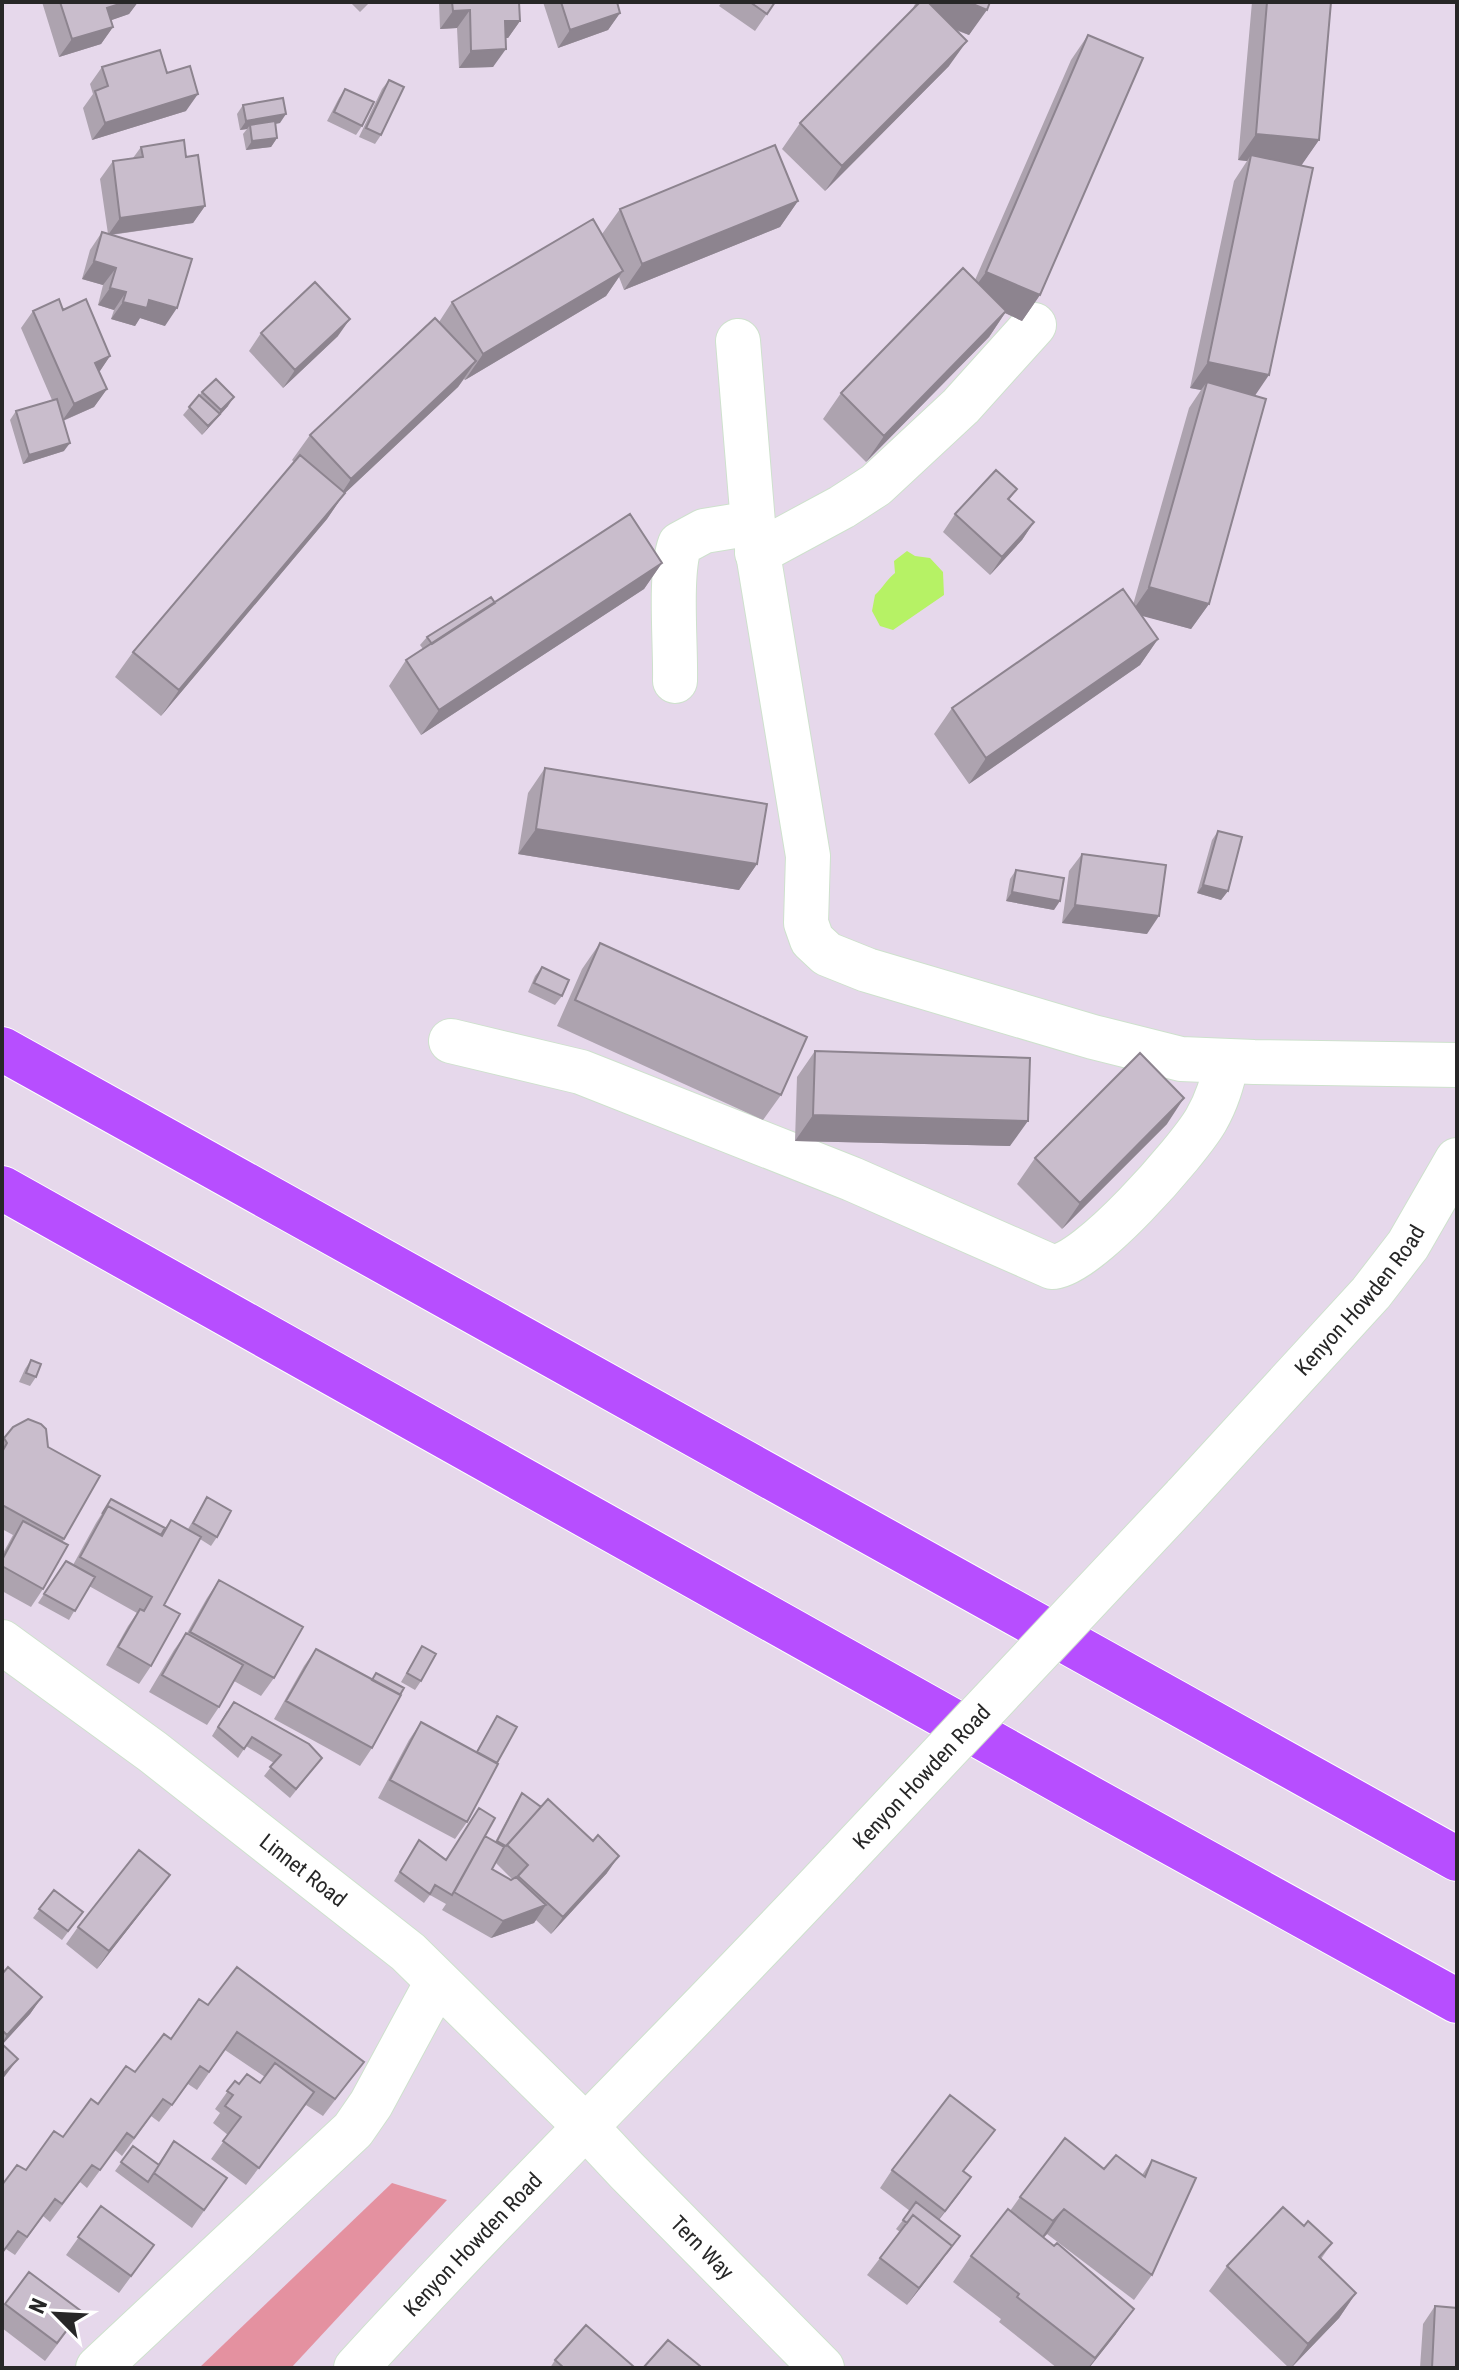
<svg xmlns="http://www.w3.org/2000/svg" width="1459" height="2370" viewBox="0 0 1459 2370" font-family="'Roboto Condensed',sans-serif">
<style>
.green{fill:#e491a0}
.water{fill:#b6f265}
.lines{fill:none;stroke-linecap:round;stroke-linejoin:round}
.minor-casing{stroke:#cee1cd;stroke-width:46}
.highway-casing{stroke:#fff;stroke-width:46}
.minor{stroke:#fff;stroke-width:44}
.highway{stroke:#b74eff;stroke-width:44}
.minor-bridge-casing{stroke:#cee1cd;stroke-width:46;stroke-linecap:butt}
.minor-bridge{stroke:#fff;stroke-width:44}
.wall{fill:#ada3af;fill-rule:evenodd}
.shaded-wall{fill:#8d848f}
.building{fill:#c9bdcc;stroke:#8d848f;stroke-width:2}
.labels{text-anchor:middle;stroke-width:7;stroke-linejoin:round;paint-order:stroke}
.street-label{font-size:22px;fill:#272727;stroke:#fff}
</style>
<rect width="100%" height="100%" fill="#e6d8eb"/>
<path class="green" d="M392,2183L447,2200L291,2368H199Z"/>
<path class="water" d="M907,551L915,556L930,558L943,572L944,595L893,630L880,626L872,611L875,595C883,588 886,580 895,573L894,561Z"/>
<g class="lines">
<defs>
<g id="minor">
<path d="M738,341L753,523L808,856L806,923L812,940L827,954L867,970L1093,1037L1181,1059L1254,1062L1457,1065"/>
<path d="M757,553L842,507L876,485L961,406L1034,325"/>
<path d="M675,681C676,645 669,574 680,544L704,531L753,523"/>
<path d="M451,1041L581,1072L852,1179L1052,1267C1086,1268 1188,1151 1206,1120C1217,1101 1222,1083 1227,1062"/>
<path id="s1" d="M1184,1497L1371,1293L1408,1245L1457,1160"/>
<path id="s2" d="M2,1642L153,1752L408,1952L584,2125L627,2171L822,2368"/>
<path d="M98,2368L353,2130L371,2104L437,1982"/>
<path id="s3" d="M356,2368C513,2196 680,2034 839,1864"/>
</g>
<path id="highway" d="M2,1049L1457,1859
M2,1188L1099,1803L1457,2001"/>
</defs>
<use href="#minor" class="minor-casing"/>
<use href="#highway" class="highway-casing"/>
<use href="#minor" class="minor"/>
<use href="#highway" class="highway"/>
<defs>
<g id="minor-bridge">
<path id="s4" d="M839,1864L1184,1497"/>
</g>
</defs>
<use href="#minor-bridge" class="minor-bridge-casing"/>
<use href="#minor-bridge" class="minor-bridge"/>
</g>
<path class="wall" d="M42,2H138L129,14L111,20L113,27L101,44L59,57Z
M350,2H370L360,12Z
M439,2H519L520,21L508,38H505L493,67L459,68L457,28L440,29Z
M543,2H617L620,13L608,30L558,48Z
M722,2H775L755,31L719,6Z
M916,2H990L969,35L955,30L949,66L825,191L782,149L800,123L912,10Z
M1252,2H1331L1319,140L1301,165L1255,396L1209,604L1191,629L1141,615L1158,639L1140,665L969,784L934,734L952,708L1133,605L1189,408L1201,390L1190,388L1234,181L1247,161L1238,160Z
M1088,35L1040,295L1022,321L1005,313L989,337L866,462L823,419L841,393L975,280L1071,60Z
M102,67L167,73L186,111L92,140L83,108L93,94L90,84Z
M389,80L381,135L375,144L359,137L382,89Z
M345,89L362,126L356,135L327,121L339,98Z
M243,105L280,123L275,124L277,138L271,147L246,150L243,134L247,129L240,130L237,114Z
M141,147L186,157L205,206L193,223L111,235L165,326L140,318L135,326L111,319L114,310L98,305L103,285L82,279L90,250L102,232L108,234L100,179L113,161L133,158Z
M798,201L780,227L624,290L619,277L606,296L465,380L464,379L458,387L344,494L327,519L161,716L115,677L133,652L294,462L292,460L310,435L439,322L452,302L602,234L620,209Z
M63,310L110,356L99,372L107,389L94,407L63,421L64,451L23,464L10,420L16,411L52,400L21,328L33,311Z
M261,333L338,336L283,388L249,351Z
M202,392L228,406L202,435L183,415Z
M1017,489L1009,500L1034,522L1022,540L990,575L943,532L955,514Z
M662,563L644,589L421,735L389,686L406,660L423,649L420,645L427,637L495,603Z
M545,768L757,864L739,890L518,854L528,793Z
M1218,831L1228,891L1221,900L1197,893L1212,840Z
M1082,854L1147,934L1062,923L1069,871Z
M1016,870L1054,910L1006,901L1010,879Z
M600,943L781,1095L763,1120L557,1026L582,969Z
M542,967L562,996L555,1005L528,992L535,976Z
M815,1051L1010,1146L795,1141L797,1077Z
M1167,1124L1062,1229L1017,1184L1035,1158Z
M31,1360L36,1377L30,1386L19,1382L25,1369Z
M13,1427L64,1539L43,1589L31,1607L2,1591V1555L13,1535L2,1529V1441Z
M207,1497L217,1537L211,1546L200,1539L164,1605L151,1666L139,1684L106,1665L128,1626L137,1613L89,1586L69,1620L38,1603L66,1561L73,1565L96,1523L111,1499L165,1528L171,1520L188,1529Z
M219,1580L274,1678L261,1696L234,1681L219,1707L207,1725L149,1692L174,1650L186,1633H187L207,1598Z
M422,1646L421,1681L415,1690L401,1682Z
M316,1649L372,1679L376,1673L372,1748L360,1766L274,1719L304,1666Z
M227,1711L322,1758L290,1798L264,1776L274,1763L246,1746L238,1758L212,1736Z
M497,1716V1763L467,1822L455,1839L378,1798L409,1740L421,1722L476,1752Z
M522,1793L607,1873L551,1934L536,1920L534,1923L491,1938L442,1910L446,1904L430,1895L424,1903L394,1881L419,1840L446,1859L482,1841L495,1842L516,1802ZM496,1863L512,1879L511,1880L492,1869Z
M170,1875L97,1969L66,1944L78,1927Z
M54,1890L83,1912L62,1940L33,1918Z
M2,1974L42,1997L30,2014L2,2044L5,2076L2,2079Z
M208,2005L364,2062L323,2116L306,2105L246,2185L211,2159L228,2135L213,2123L220,2113L215,2109L235,2081L239,2084L260,2083L265,2077L225,2050L197,2090L188,2084L159,2122L151,2116L122,2156L115,2150L87,2188L80,2182L50,2222L43,2216L15,2255L6,2249L26,2170Z
M174,2141L227,2178L192,2228L115,2171L133,2146L158,2164Z
M982,2147L964,2171L959,2194L939,2220L940,2263L907,2305L867,2275L900,2232L896,2229L910,2211L880,2188L892,2170Z
M1152,2160V2275L1134,2300L1047,2234L1043,2238L1116,2334L1089,2368H1057L999,2322L1001,2319L953,2282L971,2256L1010,2211L1020,2197L1104,2169L1142,2175Z
M101,2206L154,2245L119,2293L66,2255Z
M1304,2226L1332,2243L1321,2259L1356,2293L1339,2318L1291,2368H1289L1209,2291L1227,2266Z
M29,2272L69,2329L45,2361L2,2328V2308Z
M1435,2306L1457,2368H1420L1423,2324Z
M555,2360L631,2368H550Z"/>
<path class="shaded-wall" d="M126,2H138L129,14L95,26L107,8Z
M918,2H968L987,10L969,35L912,11Z
M470,10L457,28L440,29L453,11Z
M620,13L608,30L558,48L570,30Z
M505,21H520L508,38H492Z
M113,27L101,44L59,57L72,39Z
M967,41L949,66L825,191L842,166Z
M506,49L493,67L459,68L471,51Z
M198,94L186,111L92,140L105,123Z
M286,114L280,123L250,128V125L247,129L240,130L246,121Z
M1256,134L1319,140L1301,166L1251,155L1247,161L1238,160Z
M277,138L271,147L246,150L252,141Z
M798,201L780,227L624,290L642,264Z
M205,206L193,223L108,235L120,218Z
M94,261L116,268L103,285L82,279Z
M623,271L606,296L465,380L483,354Z
M986,272L1040,295L1022,321L1005,313L989,337L866,462L884,436L968,297Z
M110,288L126,292L114,310L98,305Z
M149,300L177,308L165,326L140,318L135,326L111,319L123,302Z
M350,319L338,336L283,388L295,370Z
M110,356L98,374L95,363Z
M476,361L458,387L344,494L327,519L161,716L179,690L334,505L351,479Z
M1208,362L1269,375L1252,400L1207,382L1201,390L1190,388Z
M107,389L94,407L62,421L74,404Z
M234,397L228,406L202,435L221,410Z
M70,443L64,451L23,464L29,455Z
M1034,522L1022,540L990,575L1002,557Z
M662,563L644,589L421,735L439,710Z
M1149,587L1209,604L1191,629L1131,613Z
M1158,639L1140,665L969,784L986,758Z
M536,829L757,864L739,890L518,854Z
M1203,885L1228,891L1221,900L1197,893Z
M1012,892L1060,901L1054,910L1006,901Z
M1075,905L1159,916L1147,934L1062,923Z
M1184,1098L1167,1124L1062,1229L1080,1203Z
M813,1115L1028,1121L1010,1146L795,1141Z
M619,1856L607,1873L551,1934L563,1917Z
M170,1875L157,1892L97,1969L109,1951Z
M546,1905L534,1923L491,1938L503,1921Z
M42,1997L30,2014L2,2045V2043L7,2035Z
M18,2059L5,2076L2,2079V2075Z
M971,2177L959,2194L932,2228Z
M1064,2209L1047,2234L1035,2247L1053,2221Z
M960,2236L940,2263L907,2305L919,2288Z
M1356,2293L1339,2318L1291,2368L1308,2344Z
M1134,2309L1116,2334L1089,2368H1088Z"/>
<path class="building" d="M60,2H126L107,8L113,27L72,39Z
M452,2H519L520,21H505L506,49L471,51L470,10L453,11Z
M561,2H617L620,13L570,30Z
M750,2H775L767,14Z
M920,2H928L967,41L842,166L800,123Z
M968,2H990L987,10Z
M1267,2H1331L1319,140L1256,134Z
M1088,35L1143,58L1040,295L986,272Z
M160,50L167,73L190,66L198,94L105,123L95,91L108,86L102,67Z
M389,80L404,87L381,135L366,128Z
M345,89L374,102L362,126L334,112Z
M283,98L286,114L246,121L243,105Z
M275,121L277,138L252,141L250,125Z
M184,140L186,157L198,155L205,206L120,218L113,161L143,157L141,147Z
M775,145L798,201L642,264L620,209Z
M1251,155L1313,168L1269,375L1208,362Z
M593,219L623,271L483,354L452,302Z
M102,232L192,259L177,308L149,300L147,308L123,302L126,292L110,288L116,268L94,261Z
M963,268L1006,311L884,436L841,393Z
M315,282L350,319L295,370L261,333Z
M59,299L63,310L86,299L110,356L95,363L107,389L74,404L33,311Z
M435,318L476,361L351,479L310,435Z
M216,379L234,397L221,410L202,392Z
M1207,382L1266,399L1209,604L1149,587Z
M199,395L220,414L208,426L189,407Z
M57,399L70,443L29,455L16,411Z
M300,455L345,493L179,690L133,652Z
M996,470L1017,489L1008,499L1034,522L1002,557L955,514Z
M630,514L662,563L439,710L406,660Z
M1123,589L1158,639L986,758L952,708Z
M491,597L495,603L432,644L427,637Z
M545,768L767,804L757,864L536,829Z
M1218,831L1242,837L1228,891L1203,885Z
M1082,854L1166,865L1159,916L1075,905Z
M1016,870L1064,878L1060,901L1012,892Z
M600,943L807,1037L781,1095L575,1000Z
M542,967L569,980L562,996L534,983Z
M815,1051L1030,1058L1028,1121L813,1115Z
M1140,1053L1184,1098L1080,1203L1035,1158Z
M31,1360L41,1364L36,1377L26,1373Z
M28,1419L41,1424L46,1429L48,1447L100,1476L64,1539L2,1505V1452L7,1443L4,1438L13,1427Z
M207,1497L231,1511L217,1537L193,1523Z
M111,1499L165,1528L161,1535L108,1506L102,1514Z
M108,1506L162,1536L171,1520L201,1537L164,1605L180,1614L151,1666L118,1647L140,1609L144,1611L152,1597L80,1557Z
M23,1521L68,1545L43,1589L2,1566V1560Z
M66,1561L95,1577L75,1611L44,1594Z
M219,1580L303,1627L274,1678L190,1632Z
M186,1633L243,1665L219,1707L162,1675Z
M422,1646L436,1654L421,1681L407,1673Z
M316,1649L401,1695L372,1748L286,1701Z
M376,1673L404,1688L400,1695L372,1680Z
M234,1702L309,1744L322,1758L296,1789L270,1767L281,1755L252,1737L244,1749L218,1727Z
M497,1716L517,1727L497,1763L477,1752Z
M421,1722L498,1764L467,1822L390,1780Z
M522,1793L541,1807L506,1846L497,1841Z
M548,1799L593,1841L598,1835L619,1856L563,1917L518,1876L528,1865L507,1845Z
M479,1808L495,1818L452,1895L435,1885L430,1894L400,1872L419,1840L446,1860Z
M485,1836L504,1847L492,1869L511,1880L516,1877L546,1905L503,1921L454,1892Z
M139,1850L170,1875L109,1951L78,1927Z
M54,1890L83,1912L68,1931L39,1909Z
M8,1967L42,1997L7,2035L2,2030V1974Z
M237,1967L364,2062L335,2099L237,2032L209,2072L200,2066L172,2105L163,2099L134,2138L127,2133L100,2170L92,2165L62,2204L55,2199L27,2237L18,2231L2,2253V2185L17,2165L26,2170L54,2131L63,2137L91,2099L98,2104L126,2066L135,2072L164,2034L171,2039L199,1999L208,2005Z
M2,2044L18,2059L2,2075Z
M275,2063L314,2092L259,2168L223,2141L241,2117L225,2106L233,2095L227,2091L235,2081L239,2084L247,2074L260,2083Z
M950,2095L995,2130L963,2171L971,2177L945,2211L892,2170Z
M1065,2138L1104,2169L1116,2155L1145,2177L1152,2160L1196,2178L1152,2275L1064,2209L1053,2221L1020,2197Z
M174,2141L227,2178L204,2210L154,2173Z
M133,2146L159,2165L148,2182L121,2162Z
M916,2202L960,2236L946,2254L952,2246L913,2215L907,2223L903,2220Z
M101,2206L154,2245L131,2276L78,2237Z
M1283,2207L1304,2226L1308,2221L1332,2243L1319,2257L1356,2293L1308,2344L1227,2266Z
M1008,2209L1054,2246L1057,2243L1134,2309L1095,2358L1017,2297L1019,2294L971,2256Z
M913,2215L952,2246L919,2288L880,2258Z
M29,2272L81,2311L57,2343L5,2304Z
M1435,2306L1457,2308V2368H1432Z
M586,2325L633,2366L631,2368H564L555,2360Z
M668,2340L700,2366L699,2368H643Z"/>
<g class="labels">
<g class="street-label">
<text dy="8" stroke="none"><textPath href="#s1" startOffset="264">Kenyon Howden Road</textPath></text>
<text dy="8" stroke="none"><textPath href="#s4" startOffset="120">Kenyon Howden Road</textPath></text>
<text dy="8" stroke="none"><textPath href="#s2" startOffset="378">Linnet Road</textPath></text>
<text dy="8" stroke="none"><textPath href="#s3" startOffset="170">Kenyon Howden Road</textPath></text>
<text dy="8" stroke="none"><textPath href="#s2" startOffset="928">Tern Way</textPath></text>
</g>
</g>
<rect width="1459" height="2370" fill="none" stroke="#272727" stroke-width="8"/>
<g transform="translate(56 2314) rotate(294)" stroke="#ffffff" stroke-width="6" paint-order="stroke">
<path d="M0-6L14 30L0 20L-14 30Z" fill="#272727"/>
<text y="-12" font-size="22" font-weight="bold" text-anchor="middle" fill="#272727">N</text>
</g>
</svg>
